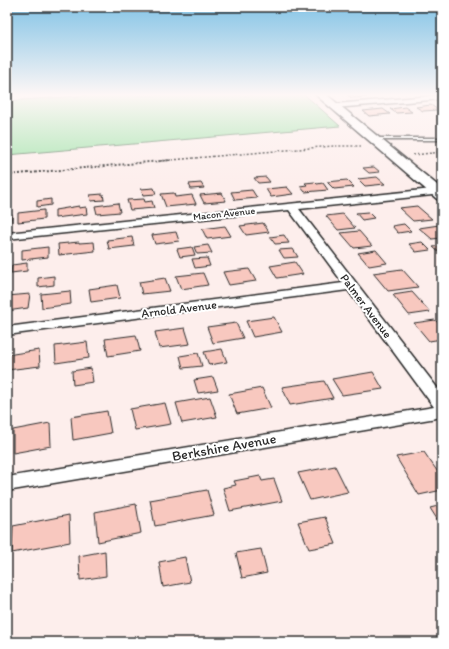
<svg xmlns="http://www.w3.org/2000/svg" width="449" height="649" viewBox="0 0 449 649" font-family="Itim,sans-serif">
<style>
.green{fill:#a4e4ad;stroke:#68886c}
.building{fill:#f8c8bf;stroke:#2b2b2b}
.lines{fill:none;stroke-linecap:round;stroke-linejoin:round}
.service-casing{stroke:#2b2b2b;stroke-width:3}
.minor-casing{stroke:#2b2b2b;stroke-width:3}
.secondary-casing{stroke:#2b2b2b;stroke-width:3}
.path-far1{stroke:#2b2b2b;stroke-width:1.5;stroke-dasharray:2 2;stroke-linecap:butt}
.path{stroke:#2b2b2b;stroke-width:2;stroke-dasharray:2 2;stroke-linecap:butt}
.service{fill:#fff;fill-rule:evenodd}
.minor{fill:#fff;fill-rule:evenodd}
.secondary{fill:#fff;fill-rule:evenodd}
.labels{text-anchor:middle;stroke-width:4;stroke-linejoin:round;paint-order:stroke}
.far-street-label{font-size:10px;fill:#2b2b2b;stroke:#fff}
.street-label{font-size:12px;fill:#2b2b2b;stroke:#fff}
.near-street-label{font-size:14px;fill:#2b2b2b;stroke:#fff}
</style>
<rect width="100%" height="100%" fill="#fdeeec"/>
<filter id="ink" filterUnits="userSpaceOnUse"><feTurbulence type="fractalNoise" baseFrequency=".025" numOctaves="2"/><feDisplacementMap in="SourceGraphic" scale="8" xChannelSelector="R" yChannelSelector="G"/><feConvolveMatrix kernelMatrix="1 2 1 2 8 2 1 2 1" color-interpolation-filters="sRGB"/></filter>
<g filter="url(#ink)">
<path class="green" d="M93,95H305L340,126L7,155V101Z"/>
<path class="building" d="M347,95H363L367,97L352,98Z
M431,105L438,110L423,111L416,107Z
M405,107L412,112L396,113L390,109Z
M383,109L390,114L369,116L363,111Z
M374,167L380,172L369,173L363,168Z
M266,177L270,182L258,183L254,178Z
M377,177L385,184L365,186L358,179Z
M347,180L354,187L334,189L327,182Z
M315,182L317,184L323,183L328,190L305,192L300,186L307,185L305,183Z
M201,183L204,188L191,189L189,184Z
M287,187L293,194L271,197L266,189Z
M154,188L156,194L143,195L141,189Z
M252,190L257,198L235,200L231,192Z
M174,193L175,197L192,195L196,204L166,207L161,194Z
M222,193L226,201L204,203L200,195Z
M103,194L104,200L91,201L90,195Z
M51,199V205L37,207V201Z
M144,199L145,202L152,201L154,208L130,210L127,200Z
M118,203L120,212L97,214L95,206Z
M79,206V208L86,207L87,214L55,218V210Z
M417,206L432,219L413,221L399,208Z
M44,210V219L18,222V213Z
M368,212L374,218L362,220L356,213Z
M7,214H12L11,222L7,223Z
M343,214L355,228L338,230L326,216Z
M263,223L269,232L246,235L240,226Z
M404,224L411,231L398,233L392,226Z
M439,225L442,228V238L432,239L419,228Z
M225,226L231,236L207,239L202,229Z
M359,231L372,246L354,248L341,233Z
M176,232L179,241L155,244L152,235Z
M284,235L289,243L275,244L270,237Z
M132,237L134,246L109,249L107,240Z
M79,242V243L94,242L95,251L59,255L58,244Z
M422,242L430,250L416,252L409,244Z
M208,245L212,253L197,254L194,247Z
M442,246V255L433,247Z
M48,247V257L22,260V250Z
M192,247L195,255L180,257L177,249Z
M293,249L298,257L284,258L279,250Z
M376,250L387,263L369,266L358,253Z
M207,258L210,266L195,268L192,259Z
M295,262L303,274L277,278L270,266Z
M27,263V271L11,273L12,265Z
M249,269L256,281L229,285L223,272Z
M402,269L418,287L388,291L373,273Z
M203,273L208,285L181,289L176,276Z
M54,276V285L38,287V278Z
M165,278L170,291L142,294L139,282Z
M117,285L120,298L91,302L89,289Z
M70,291L71,304L42,308L41,294Z
M412,292L430,312L409,315L393,295Z
M30,294L28,308L7,311V296Z
M274,317L282,332L253,337L246,321Z
M435,320L442,327V339L429,341L414,323Z
M236,323L243,338L213,343L207,327Z
M185,328L190,344L159,348L155,332Z
M136,335L140,351L108,356L105,339Z
M87,342L89,358L56,363L55,346Z
M222,349L227,362L209,365L204,352Z
M39,350L40,366L7,370V355Z
M198,353L202,366L183,368L180,356Z
M91,368L93,382L73,385L72,371Z
M373,372L383,389L342,395L332,379Z
M213,377L218,390L198,393L194,380Z
M324,381L333,398L290,405L282,387Z
M262,388L271,408L237,414L229,394Z
M210,397L217,417L182,423L176,403Z
M165,403L171,424L135,430L130,409Z
M107,411L111,433L73,440L71,417Z
M50,423L51,446L13,453V430Z
M424,452L442,478V490L419,495L396,457Z
M335,466L348,492L310,500L298,473Z
M260,476L262,481L274,479L282,501L230,511L223,488L236,485L234,481Z
M207,490L214,515L155,526L150,500Z
M136,504L141,533L98,542L95,512Z
M442,505V527L430,508Z
M69,515L70,542L12,553L13,526Z
M325,517L336,544L309,549L298,522Z
M261,549L267,573L242,578L236,553Z
M105,551L106,576L80,580L79,556Z
M185,557L190,582L163,587L159,562Z"/>
<g class="lines">
<defs>
<path id="service" d="M371,138H442V140H373L371,139Z"/>
<path id="minor" d="M442,95V99L334,108L330,106L334,104Z
M442,188V194L299,209L442,394V417L7,491V477L434,407L348,290L7,335V327L343,283L289,210L7,239V233Z"/>
<path id="secondary" d="M316,95H327L442,189V200L437,199Z"/>
</defs>
<use href="#service" class="service-casing"/>
<use href="#minor" class="minor-casing"/>
<use href="#secondary" class="secondary-casing"/>
<path class="path-far1" d="M413,155L442,152
M160,161L333,146H361"/>
<path class="path" d="M7,175L171,160"/>
<use href="#service" class="service"/>
<use href="#minor" class="minor"/>
<use href="#secondary" class="secondary"/>
</g>
</g>
<linearGradient id="sky" x2="0" y2="1"><stop stop-color="#82c3e6"/><stop offset="0.51" stop-color="#fef7f6"/><stop offset="1" stop-color="#fef7f6" stop-opacity="0"/></linearGradient>
<rect width="449" height="186" fill="url(#sky)"/>
<g class="labels">
<g class="far-street-label">
<text transform="translate(224 213) rotate(-6)" y="4">Macon Avenue</text>
</g>
<g class="street-label">
<text transform="translate(366 306) rotate(53)" y="4">Palmer Avenue</text>
<text transform="translate(179 309) rotate(-7)" y="4">Arnold Avenue</text>
</g>
<g class="near-street-label">
<text transform="translate(224 447) rotate(-10)" y="5">Berkshire Avenue</text>
</g>
</g>
<rect width="449" height="649" fill="none" stroke="#fff" stroke-width="24"/>
<rect x="12" y="12" width="425" height="625" fill="none" stroke="#2b2b2b" stroke-width="1.5" filter="url(#ink)"/>
</svg>
